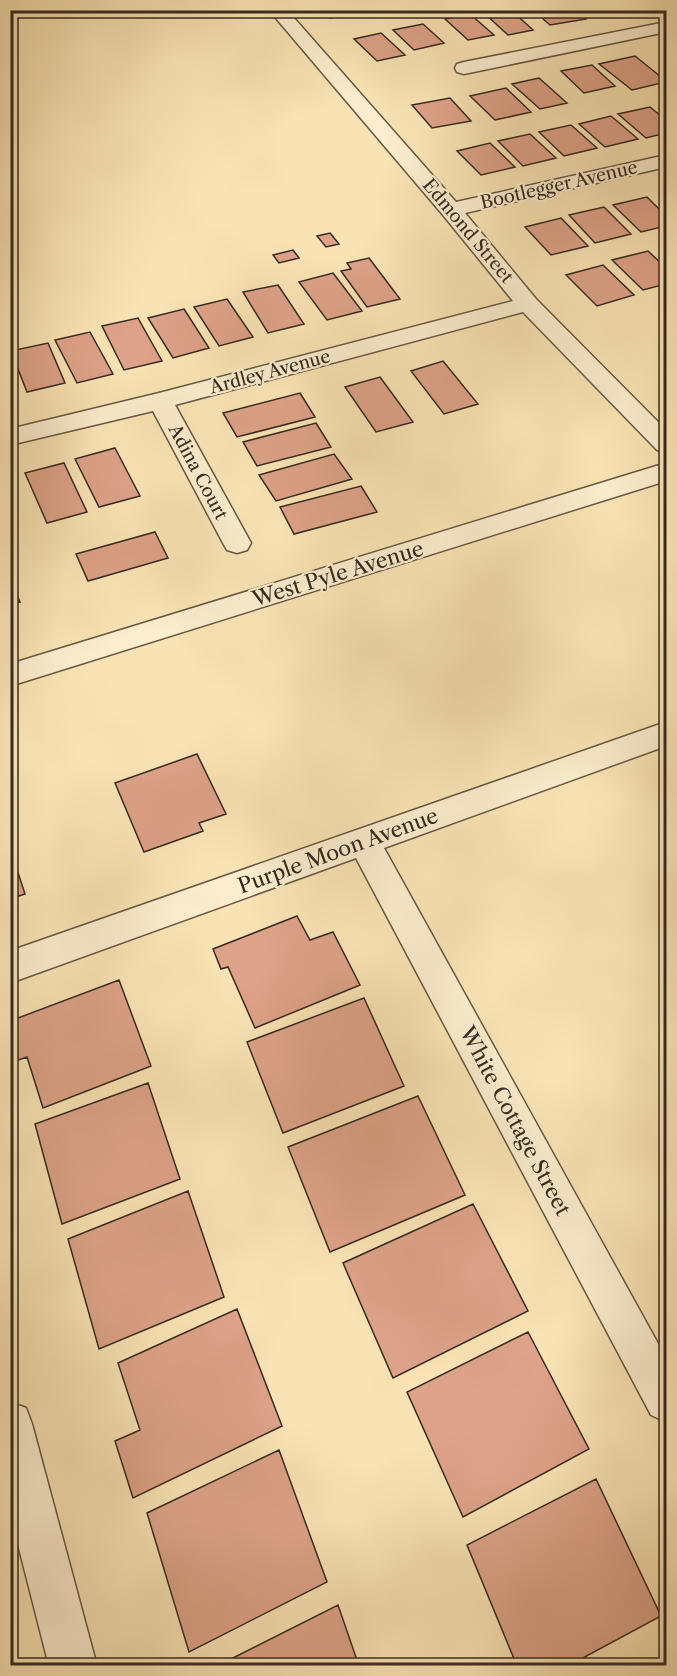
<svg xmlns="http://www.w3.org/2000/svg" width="677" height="1676" viewBox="0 0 677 1676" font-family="'Libre Caslon Text',serif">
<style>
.building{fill:#dda288;stroke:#362a1f;stroke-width:1.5}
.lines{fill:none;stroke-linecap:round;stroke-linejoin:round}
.minor-casing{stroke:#675844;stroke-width:3}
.minor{fill:#fbedce;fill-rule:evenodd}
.labels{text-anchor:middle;stroke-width:4.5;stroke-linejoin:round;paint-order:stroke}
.far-street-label{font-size:18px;fill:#362a1f;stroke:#fbedce}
.street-label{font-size:21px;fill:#362a1f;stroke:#fbedce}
</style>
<rect width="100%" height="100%" fill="#f9e3b4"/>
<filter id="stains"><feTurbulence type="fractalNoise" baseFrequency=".00333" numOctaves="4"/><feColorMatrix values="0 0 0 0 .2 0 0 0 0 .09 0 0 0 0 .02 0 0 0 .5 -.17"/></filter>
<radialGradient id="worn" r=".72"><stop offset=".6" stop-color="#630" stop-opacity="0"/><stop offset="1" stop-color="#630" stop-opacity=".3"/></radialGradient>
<path class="building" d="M323,10H354L357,13L330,18Z
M490,10H511L533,30L508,35L483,12Z
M533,10H576L586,19L550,25Z
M585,10H618L592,16Z
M470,14L494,35L468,40L445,19Z
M423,24L444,43L414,50L393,30Z
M381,33L405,55L377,61L354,39Z
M635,56L666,81V82L632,90L599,64Z
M592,65L615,86L584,93L561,71Z
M539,78L567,103L540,109L512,84Z
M506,88L531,112L495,120L470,96Z
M450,98L471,121L432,128L412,105Z
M650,107L666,120V133L646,138L618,114Z
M611,116L638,139L605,147L579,124Z
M571,125L597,148L564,156L539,132Z
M530,134L556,158L523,166L498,141Z
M490,143L515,167L481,175L457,151Z
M647,197L666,216V226L641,232L613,205Z
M604,207L631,234L595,243L569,215Z
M561,218L588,246L551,255L525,227Z
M330,233L339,244L326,247L317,236Z
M293,250L299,258L279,263L273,255Z
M648,251L666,268V284L643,290L612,260Z
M369,258L400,299L367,307L341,271L351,269L347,263Z
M603,265L634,295L597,306L566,275Z
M333,273L362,311L327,320L299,282Z
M278,285L304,324L268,333L243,292Z
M227,299L253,337L219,346L194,307Z
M184,309L209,348L173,358L148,318Z
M138,318L162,361L124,370L102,326Z
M90,332L113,374L77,383L55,340Z
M48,343L65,383L27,392L11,351Z
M443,361L478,404L444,414L411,371Z
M380,377L413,422L376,432L345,387Z
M300,393L315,417L237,437L223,413Z
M316,423L331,447L257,466L243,442Z
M115,448L140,496L99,507L75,459Z
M334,454L352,479L276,501L259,475Z
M64,463L87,512L47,523L25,473Z
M361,486L377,512L294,534L280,507Z
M155,532L168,558L88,581L76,554Z
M10,579L20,602L10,605Z
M197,754L226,814L199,823L203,831L144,852L115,783Z
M10,848L25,894L10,899Z
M297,916L310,940L333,932L360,985L255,1028L228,967L221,969L213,949Z
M119,980L151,1066L43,1108L27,1057L10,1063V1021Z
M364,998L404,1086L283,1133L247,1042Z
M148,1083L180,1179L62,1224L35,1124Z
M418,1096L465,1195L330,1252L288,1147Z
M188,1191L224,1297L99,1349L68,1239Z
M473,1204L528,1311L393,1378L343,1263Z
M237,1309L282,1426L133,1498L115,1441L140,1430L118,1363Z
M528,1332L589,1449L463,1517L407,1392Z
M279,1450L327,1582L189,1652L147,1513Z
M596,1479L661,1616L568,1666H517L467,1545Z
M338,1605L359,1666H217Z"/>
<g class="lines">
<defs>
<path id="minor" d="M269,10H287L456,202L666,155V167L465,213L536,299L666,430V452L657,450L523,312L175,405L251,543L247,550L237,553L227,550L223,543L153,411L10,445V429L159,393L513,301L443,215Z
M666,22V32L464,74L457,72L455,68L457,64L464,62Z
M666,463V481L10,686V664Z
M666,722V746L384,848L666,1358V1422L651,1415L356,858L10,983V951Z
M10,1402L26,1408L32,1424L97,1666H49L10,1513Z"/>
</defs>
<use href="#minor" class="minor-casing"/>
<use href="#minor" class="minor"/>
</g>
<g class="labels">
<g class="far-street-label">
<text transform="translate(559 185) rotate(-13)" y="6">Bootlegger Avenue</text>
<text transform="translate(468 231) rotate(50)" y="6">Edmond Street</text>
<text transform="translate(270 372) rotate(-15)" y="6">Ardley Avenue</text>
<text transform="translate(198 472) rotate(62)" y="6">Adina Court</text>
</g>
<g class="street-label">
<text transform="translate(338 574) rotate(-17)" y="7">West Pyle Avenue</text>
<text transform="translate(338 851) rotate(-20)" y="7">Purple Moon Avenue</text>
<text transform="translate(515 1121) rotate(62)" y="7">White Cottage Street</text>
</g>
</g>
<rect width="677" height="1676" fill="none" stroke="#f9e3b4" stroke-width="36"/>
<rect x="12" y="12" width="653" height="1652" fill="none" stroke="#362a1f" stroke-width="3"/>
<rect x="18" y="18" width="641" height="1640" fill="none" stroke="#362a1f" stroke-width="1.5"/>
<rect width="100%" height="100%" filter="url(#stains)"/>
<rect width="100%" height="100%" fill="url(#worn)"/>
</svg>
